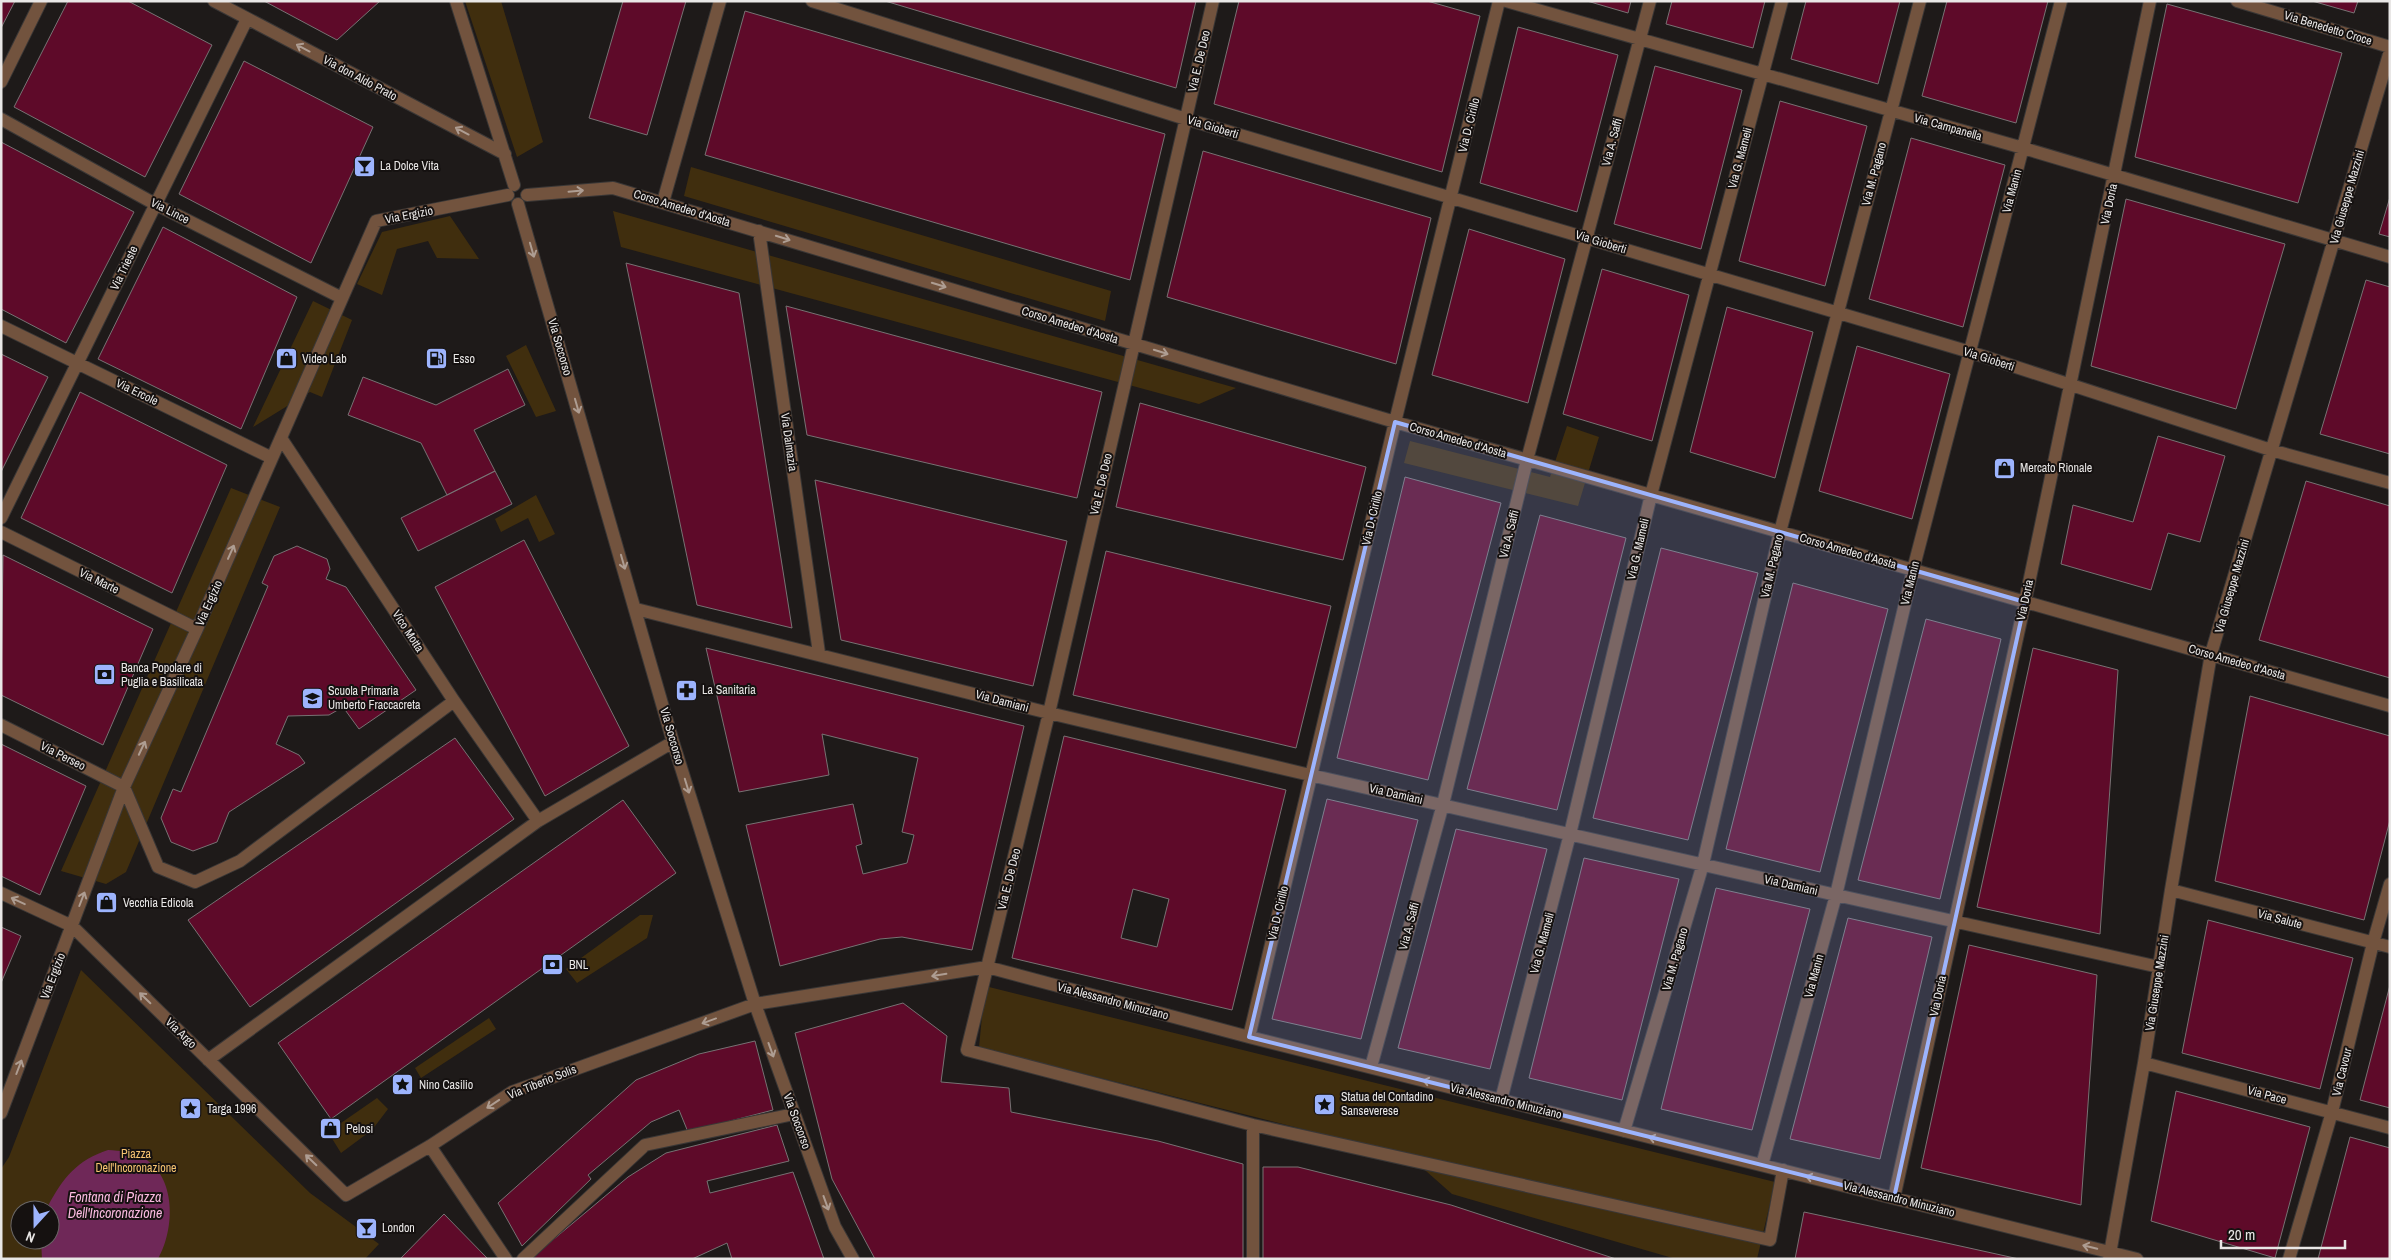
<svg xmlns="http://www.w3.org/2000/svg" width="2391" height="1260" viewBox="0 0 2391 1260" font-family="'Archivo Narrow',sans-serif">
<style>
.green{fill:#402e0e;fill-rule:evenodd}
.water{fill:#6f2858}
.building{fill:#5e0a29;stroke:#777273;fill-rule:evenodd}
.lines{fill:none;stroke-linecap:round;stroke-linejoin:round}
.minor-casing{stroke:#3a3736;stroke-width:14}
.minor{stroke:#72533e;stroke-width:12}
.oneway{stroke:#ae9d92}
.marked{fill:#9db4fd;fill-opacity:0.2;stroke:#9db4fd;stroke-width:4;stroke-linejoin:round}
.labels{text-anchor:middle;stroke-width:4;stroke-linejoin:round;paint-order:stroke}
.street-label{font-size:12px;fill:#e9e7e6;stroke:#151110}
.poi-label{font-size:12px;fill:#e9e7e6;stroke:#151110;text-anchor:start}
.park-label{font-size:12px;fill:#f7c471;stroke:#151110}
.water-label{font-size:14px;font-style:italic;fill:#fabae0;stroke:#151110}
</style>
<rect width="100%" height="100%" fill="#1e1a19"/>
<path class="green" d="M465,1H501L543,142L517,157Z
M691,167L1111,291L1105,321L684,196Z
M613,211L1236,388L1199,404L621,247Z
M450,216L479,259L437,258L428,241L397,249L382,295L357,284L382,232Z
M313,301L352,320L322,397L310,392L253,427Z
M526,345L556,411L536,417L506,356Z
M1567,426L1599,437L1578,506L1404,463L1410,441L1550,477Z
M231,488L280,507L126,872L106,884L61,871Z
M536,495L555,534L539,542L528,518L501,532L495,519Z
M640,915H653L647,938L577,983L566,969Z
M81,970L310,1193L379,1244L365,1259H1V1169L9,1157ZM20,1210H50V1240H20Z
M985,986L1775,1182L1757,1259H1676L1452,1194L1409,1156L979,1047Z
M489,1018L496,1029L421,1078L415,1068Z
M377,1098L388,1109L372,1130L341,1153L328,1132Z"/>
<path class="water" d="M108,1150C120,1151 131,1151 142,1157C177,1176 175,1229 158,1259H42L41,1240H50V1210H47L48,1206C63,1178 77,1160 108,1150Z"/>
<path class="building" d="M1,1H15L1,28Z
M68,1H128L212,45L145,177L14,107Z
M264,1H380L337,40Z
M623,1H686L647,135L589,118Z
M885,1H1196L1176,88Z
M1239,1H1427L1480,16L1442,172L1214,104Z
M1587,1H1631L1628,13Z
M1672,1H1765L1753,48L1666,24Z
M1806,1H1900L1878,84L1791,59Z
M1947,1H2048L2016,123L1922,96Z
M2312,1H2358L2354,13Z
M2167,4L2342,53L2298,203L2135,157Z
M745,11L1165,134L1130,280L705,155Z
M1518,27L1618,55L1577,212L1480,183Z
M244,61L373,127L311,263L179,194Z
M1655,66L1742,90L1701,249L1614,224Z
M1780,101L1867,126L1825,286L1739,261Z
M1911,138L2005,165L1963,327L1869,299Z
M1,142L134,212L66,343L1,309Z
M1203,151L1431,218L1396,364L1167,297Z
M2390,197V237L2379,234Z
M2126,199L2285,244L2236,409L2091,366Z
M163,227L297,297L241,429L98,359Z
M1469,229L1565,259L1528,403L1432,375Z
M626,263L739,293L792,628L697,605Z
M1602,269L1689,295L1652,441L1563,414Z
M2366,280L2390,287V454L2320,434Z
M786,306L1102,392L1077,498L807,435Z
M1727,307L1813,332L1775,478L1690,452Z
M1857,346L1950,374L1912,519L1819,491Z
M1,354L48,377L1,472Z
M508,369L525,405L474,430L495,471L447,495L421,443L348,415L363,377L436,405Z
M80,392L227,465L172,593L21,518Z
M1140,403L1366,467L1343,560L1116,507Z
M2158,436L2225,456L2200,542L2168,533L2151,590L2061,564L2073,505L2133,522Z
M495,471L512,504L418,551L401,518Z
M1405,477L1501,503L1428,780L1337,758Z
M815,480L1067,541L1033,686L841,640Z
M2306,481L2390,506V678L2259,640Z
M1540,515L1626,538L1557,810L1467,789Z
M524,540L629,746L545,796L435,587Z
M297,546L327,559L330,569L326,579L346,587L416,690L359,729L343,707L329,715L288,716L276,744L299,755L305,763L229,812L217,842L193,851L171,842L161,818L173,789L181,792L268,586L262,583L274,556Z
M1661,548L1758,573L1688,840L1593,818Z
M1106,551L1331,606L1296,748L1073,695Z
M3,555L153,629L103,745L1,695Z
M1793,583L1888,609L1820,872L1726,849Z
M1926,619L2001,639L1940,899L1858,880Z
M706,648L1024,726L972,950L902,937L880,939L780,966L746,825L853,804L862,844L856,846L863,874L907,863L914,835L902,832L918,758L822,734L829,775L739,792Z
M2033,648L2118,670L2100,934L1977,907Z
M2250,696L2390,736V820L2364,920L2215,881Z
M1064,736L1286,790L1232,1010L1012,958ZM1133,889L1169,899L1157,947L1121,938Z
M455,738L514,819L250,1007L188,920Z
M1,744L86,786L40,895L1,876Z
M1327,799L1418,820L1361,1039L1272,1019Z
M623,800L676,873L331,1119L278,1043Z
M1456,829L1547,849L1490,1069L1398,1048Z
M1584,858L1679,879L1622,1100L1529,1078Z
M1716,888L1810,909L1752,1130L1661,1109Z
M1848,918L1932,937L1880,1159L1790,1139Z
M2208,920L2353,958L2320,1089L2182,1053Z
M1,927L21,936L1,983Z
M1969,945L2097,975L2081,1205L1921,1168Z
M2390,985V1108L2360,1100Z
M903,1003L947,1036L941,1082L1009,1088L1011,1112L1158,1141L1243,1164V1259H875L832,1179L795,1033Z
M755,1041L773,1110L688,1132L679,1110L651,1122L588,1175L591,1179L522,1246L498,1203L636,1080L699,1054Z
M2176,1091L2310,1127L2275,1258L2151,1221Z
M777,1125L789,1161L707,1181L710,1193L793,1172L824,1259H732L727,1243L692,1259H530L628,1177L666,1153Z
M2350,1137L2390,1148V1259H2318Z
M1263,1167H1298L1451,1205L1616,1259H1263Z
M1804,1212L1865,1225L2019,1259H1795Z
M444,1214L488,1259H400Z"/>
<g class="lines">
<defs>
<path id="minor" d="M214,1L505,154
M456,1L514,185
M812,1L1186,119L1970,352L2271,450L2390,483
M1213,1L1049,713L967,1050L1253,1125L1770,1240L1783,1170
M1506,1L2023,148L2390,257
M2237,1L2390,47
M1,82L41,1
M1,119L155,204L342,298
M527,195L613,188L1395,422L2390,706
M663,202L720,1
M518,204L673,742L755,1004L835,1227L853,1259
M759,231L819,653
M1,326L272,458
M281,438L454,701L538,821
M1,518L247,19
M1,532L197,629
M636,609L1049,713L1310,775L1836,895L2159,967
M1,725L124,787L158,867L195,882L240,861L454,701
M2171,890L2390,947
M1,893L72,926L346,1195L430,1146L512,1092L755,1004L987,967L1249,1037L2137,1259
M1249,1037L1395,422L1499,1
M208,1060L538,821L673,742
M2144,1063L2390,1128
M1371,1067L1443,804L1527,460L1650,1
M1501,1100L1570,834L1651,495L1782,1
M1,1113L124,787L197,629L376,221L508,195
M1624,1131L1703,864L1780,532L1920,1
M430,1146L506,1259
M1762,1165L1836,895L1913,570L2061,1
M1894,1198L2025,602L2150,1
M523,1259L645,1145L794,1114
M1253,1259V1125
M2109,1259L2144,1063L2171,890L2211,654L2390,51
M2289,1259L2332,1112L2373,943L2390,884"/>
</defs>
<use href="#minor" class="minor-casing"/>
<use href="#minor" class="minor"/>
</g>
<defs><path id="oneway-shaft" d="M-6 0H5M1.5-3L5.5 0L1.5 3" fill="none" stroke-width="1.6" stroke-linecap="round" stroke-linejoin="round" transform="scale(1.25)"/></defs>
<g class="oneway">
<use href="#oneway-shaft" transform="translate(303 48) rotate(-152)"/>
<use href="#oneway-shaft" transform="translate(462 131) rotate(-152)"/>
<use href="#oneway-shaft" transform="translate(576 191) rotate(-5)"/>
<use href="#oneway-shaft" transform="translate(783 238) rotate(17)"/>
<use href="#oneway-shaft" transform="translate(532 250) rotate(74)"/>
<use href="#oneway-shaft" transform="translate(939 285) rotate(17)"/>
<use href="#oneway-shaft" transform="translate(1161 352) rotate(17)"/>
<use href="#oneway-shaft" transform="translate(577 406) rotate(74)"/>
<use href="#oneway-shaft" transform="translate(231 552) rotate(-66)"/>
<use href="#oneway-shaft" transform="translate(623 562) rotate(74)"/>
<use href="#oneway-shaft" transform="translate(142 748) rotate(-65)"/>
<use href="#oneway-shaft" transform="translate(687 786) rotate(73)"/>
<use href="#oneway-shaft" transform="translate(82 899) rotate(-69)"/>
<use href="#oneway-shaft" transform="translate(18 901) rotate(-155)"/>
<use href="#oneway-shaft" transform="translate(939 975) rotate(171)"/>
<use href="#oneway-shaft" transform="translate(145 998) rotate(-136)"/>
<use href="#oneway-shaft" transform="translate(709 1021) rotate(160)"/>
<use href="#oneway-shaft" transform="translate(771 1050) rotate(70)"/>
<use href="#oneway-shaft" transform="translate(19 1067) rotate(-69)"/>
<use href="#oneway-shaft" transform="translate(1430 1082) rotate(-166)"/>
<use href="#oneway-shaft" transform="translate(493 1104) rotate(146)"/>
<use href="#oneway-shaft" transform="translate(1656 1139) rotate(-166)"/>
<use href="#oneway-shaft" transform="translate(311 1160) rotate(-136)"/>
<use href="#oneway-shaft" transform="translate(1813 1178) rotate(-166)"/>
<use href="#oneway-shaft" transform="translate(826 1203) rotate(70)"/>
<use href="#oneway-shaft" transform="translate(2090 1247) rotate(-166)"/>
</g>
<path class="marked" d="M1395,422L2025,602L1894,1198L1249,1037Z"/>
<defs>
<symbol id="bar-square" viewBox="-11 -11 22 22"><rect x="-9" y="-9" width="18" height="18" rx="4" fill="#9db4fd" stroke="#151110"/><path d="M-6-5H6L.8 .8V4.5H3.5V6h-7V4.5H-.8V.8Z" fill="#111"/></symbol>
<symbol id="shop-square" viewBox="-11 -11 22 22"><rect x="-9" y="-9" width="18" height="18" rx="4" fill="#9db4fd" stroke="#151110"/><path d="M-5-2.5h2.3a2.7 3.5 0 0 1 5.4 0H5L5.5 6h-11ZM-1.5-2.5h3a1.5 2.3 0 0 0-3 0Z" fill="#111"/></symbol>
<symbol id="fuel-square" viewBox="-11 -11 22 22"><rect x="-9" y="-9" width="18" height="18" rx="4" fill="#9db4fd" stroke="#151110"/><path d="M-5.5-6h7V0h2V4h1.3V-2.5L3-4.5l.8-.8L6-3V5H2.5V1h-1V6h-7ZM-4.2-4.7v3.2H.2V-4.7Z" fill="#111"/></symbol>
<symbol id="bank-square" viewBox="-11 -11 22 22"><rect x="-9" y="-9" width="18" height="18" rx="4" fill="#9db4fd" stroke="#151110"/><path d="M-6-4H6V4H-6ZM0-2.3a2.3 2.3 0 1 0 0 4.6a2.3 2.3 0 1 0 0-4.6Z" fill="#111"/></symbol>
<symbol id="pharmacy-square" viewBox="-11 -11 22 22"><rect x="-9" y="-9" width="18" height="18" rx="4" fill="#9db4fd" stroke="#151110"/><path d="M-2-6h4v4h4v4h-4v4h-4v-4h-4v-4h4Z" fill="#111"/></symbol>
<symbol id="school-square" viewBox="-11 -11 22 22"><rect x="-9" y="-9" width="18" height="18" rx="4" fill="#9db4fd" stroke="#151110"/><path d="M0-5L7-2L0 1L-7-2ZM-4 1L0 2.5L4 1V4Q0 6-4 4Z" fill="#111"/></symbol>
<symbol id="sight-square" viewBox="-11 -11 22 22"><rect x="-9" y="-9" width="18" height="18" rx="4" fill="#9db4fd" stroke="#151110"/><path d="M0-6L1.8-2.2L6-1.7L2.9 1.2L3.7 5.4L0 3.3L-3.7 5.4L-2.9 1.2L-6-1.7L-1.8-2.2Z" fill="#111"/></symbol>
</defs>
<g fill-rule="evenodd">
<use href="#bar-square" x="352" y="154" width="25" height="25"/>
<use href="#shop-square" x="274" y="346" width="25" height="25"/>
<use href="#fuel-square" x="424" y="346" width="25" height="25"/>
<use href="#shop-square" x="1992" y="456" width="25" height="25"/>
<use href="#bank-square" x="92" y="662" width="25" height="25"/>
<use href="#pharmacy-square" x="674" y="678" width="25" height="25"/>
<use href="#school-square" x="300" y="686" width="25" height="25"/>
<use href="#shop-square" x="94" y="890" width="25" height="25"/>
<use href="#bank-square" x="540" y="952" width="25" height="25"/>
<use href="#sight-square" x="390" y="1072" width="25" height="25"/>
<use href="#sight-square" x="1312" y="1092" width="25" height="25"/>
<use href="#sight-square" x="178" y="1096" width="25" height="25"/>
<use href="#shop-square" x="318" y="1116" width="25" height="25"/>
<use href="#bar-square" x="354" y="1216" width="25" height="25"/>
</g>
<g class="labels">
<g class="street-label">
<text transform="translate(2328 28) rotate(17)" y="4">Via Benedetto Croce</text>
<text transform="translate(1199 61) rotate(-77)" y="4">Via E. De Deo</text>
<text transform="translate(360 78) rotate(28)" y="4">Via don Aldo Prato</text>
<text transform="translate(1469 125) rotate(-76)" y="4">Via D. Cirillo</text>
<text transform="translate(1213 127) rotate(17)" y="4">Via Gioberti</text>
<text transform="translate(1948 127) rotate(16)" y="4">Via Campanella</text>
<text transform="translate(1612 142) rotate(-75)" y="4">Via A. Saffi</text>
<text transform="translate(1740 158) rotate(-75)" y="4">Via G. Mameli</text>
<text transform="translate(1874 174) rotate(-75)" y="4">Via M. Pagano</text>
<text transform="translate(2012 191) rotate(-75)" y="4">Via Manin</text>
<text transform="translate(2347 197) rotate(-74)" y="4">Via Giuseppe Mazzini</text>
<text transform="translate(2109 204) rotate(-78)" y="4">Via Doria</text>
<text transform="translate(682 208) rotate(17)" y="4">Corso Amedeo d'Aosta</text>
<text transform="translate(170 211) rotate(27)" y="4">Via Lince</text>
<text transform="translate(409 215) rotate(-11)" y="4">Via Ergizio</text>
<text transform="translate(1601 242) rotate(17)" y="4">Via Gioberti</text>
<text transform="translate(124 268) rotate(-64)" y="4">Via Trieste</text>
<text transform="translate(1070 325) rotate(17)" y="4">Corso Amedeo d'Aosta</text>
<text transform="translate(560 347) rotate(74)" y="4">Via Soccorso</text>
<text transform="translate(1989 359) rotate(18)" y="4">Via Gioberti</text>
<text transform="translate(137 392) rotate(26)" y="4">Via Ercole</text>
<text transform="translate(1458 440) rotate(16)" y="4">Corso Amedeo d'Aosta</text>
<text transform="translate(789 442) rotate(82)" y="4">Via Dalmazia</text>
<text transform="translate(1101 484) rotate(-77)" y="4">Via E. De Deo</text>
<text transform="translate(1372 518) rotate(-77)" y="4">Via D. Cirillo</text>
<text transform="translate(1509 534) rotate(-76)" y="4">Via A. Saffi</text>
<text transform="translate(1638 549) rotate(-77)" y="4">Via G. Mameli</text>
<text transform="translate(1848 551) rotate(16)" y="4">Corso Amedeo d'Aosta</text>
<text transform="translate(1772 566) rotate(-77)" y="4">Via M. Pagano</text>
<text transform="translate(99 581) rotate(26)" y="4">Via Marte</text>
<text transform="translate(1910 583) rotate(-76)" y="4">Via Manin</text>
<text transform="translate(2232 586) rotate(-74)" y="4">Via Giuseppe Mazzini</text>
<text transform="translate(2025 600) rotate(-78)" y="4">Via Doria</text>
<text transform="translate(209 603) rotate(-66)" y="4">Via Ergizio</text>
<text transform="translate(408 631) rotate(57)" y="4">Vico Motta</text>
<text transform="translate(2237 662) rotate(16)" y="4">Corso Amedeo d'Aosta</text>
<text transform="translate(1002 701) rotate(15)" y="4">Via Damiani</text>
<text transform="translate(672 736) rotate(74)" y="4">Via Soccorso</text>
<text transform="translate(63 756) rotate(27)" y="4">Via Perseo</text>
<text transform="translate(1396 794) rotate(13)" y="4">Via Damiani</text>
<text transform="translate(1009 879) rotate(-76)" y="4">Via E. De Deo</text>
<text transform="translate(1791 885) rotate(13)" y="4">Via Damiani</text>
<text transform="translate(1278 913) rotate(-77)" y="4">Via D. Cirillo</text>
<text transform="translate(2280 919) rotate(15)" y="4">Via Salute</text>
<text transform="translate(1409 926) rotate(-75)" y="4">Via A. Saffi</text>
<text transform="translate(1542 943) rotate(-75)" y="4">Via G. Mameli</text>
<text transform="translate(1675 959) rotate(-74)" y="4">Via M. Pagano</text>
<text transform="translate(53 976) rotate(-69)" y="4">Via Ergizio</text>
<text transform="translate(1814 976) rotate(-75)" y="4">Via Manin</text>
<text transform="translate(2157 983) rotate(-81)" y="4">Via Giuseppe Mazzini</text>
<text transform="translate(1938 996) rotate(-78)" y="4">Via Doria</text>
<text transform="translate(1113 1001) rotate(15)" y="4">Via Alessandro Minuziano</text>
<text transform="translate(181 1033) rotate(44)" y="4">Via Argo</text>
<text transform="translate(2342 1072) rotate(-76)" y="4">Via Cavour</text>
<text transform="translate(542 1082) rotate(-22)" y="4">Via Tiberio Solis</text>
<text transform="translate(2267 1095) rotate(15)" y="4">Via Pace</text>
<text transform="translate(1506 1101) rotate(14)" y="4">Via Alessandro Minuziano</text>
<text transform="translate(797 1121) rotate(70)" y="4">Via Soccorso</text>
<text transform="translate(1899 1199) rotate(14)" y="4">Via Alessandro Minuziano</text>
</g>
<g class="poi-label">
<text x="380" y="170">La Dolce Vita</text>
<text x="302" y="363">Video Lab</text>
<text x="453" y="363">Esso</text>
<text x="2020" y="472">Mercato Rionale</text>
<text x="121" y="672">Banca Popolare di<tspan x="121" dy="14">Puglia e Basilicata</tspan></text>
<text x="702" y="694">La Sanitaria</text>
<text x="328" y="695">Scuola Primaria<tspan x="328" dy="14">Umberto Fraccacreta</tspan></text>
<text x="123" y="907">Vecchia Edicola</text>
<text x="569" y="969">BNL</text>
<text x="419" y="1089">Nino Casilio</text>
<text x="1341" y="1101">Statua del Contadino<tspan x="1341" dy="14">Sanseverese</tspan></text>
<text x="207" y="1113">Targa 1996</text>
<text x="346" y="1133">Pelosi</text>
<text x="382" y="1232">London</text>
</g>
<g class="park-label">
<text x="136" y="1158">Piazza<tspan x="136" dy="14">Dell'Incoronazione</tspan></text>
</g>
<g class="water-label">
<text x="115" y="1202">Fontana di Piazza<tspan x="115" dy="16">Dell'Incoronazione</tspan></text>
</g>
</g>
<rect width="2391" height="1260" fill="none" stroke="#e9e7e6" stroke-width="5"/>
<g transform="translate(35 1225) rotate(201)"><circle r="24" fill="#151110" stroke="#6a6766"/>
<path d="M0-4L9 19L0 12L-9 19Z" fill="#9db4fd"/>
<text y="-8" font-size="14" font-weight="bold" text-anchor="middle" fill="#e9e7e6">N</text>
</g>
<path d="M2221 1240v8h124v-8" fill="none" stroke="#e9e7e6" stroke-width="2.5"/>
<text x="2228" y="1240" font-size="15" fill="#e9e7e6" stroke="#151110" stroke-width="4" paint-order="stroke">20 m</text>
</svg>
